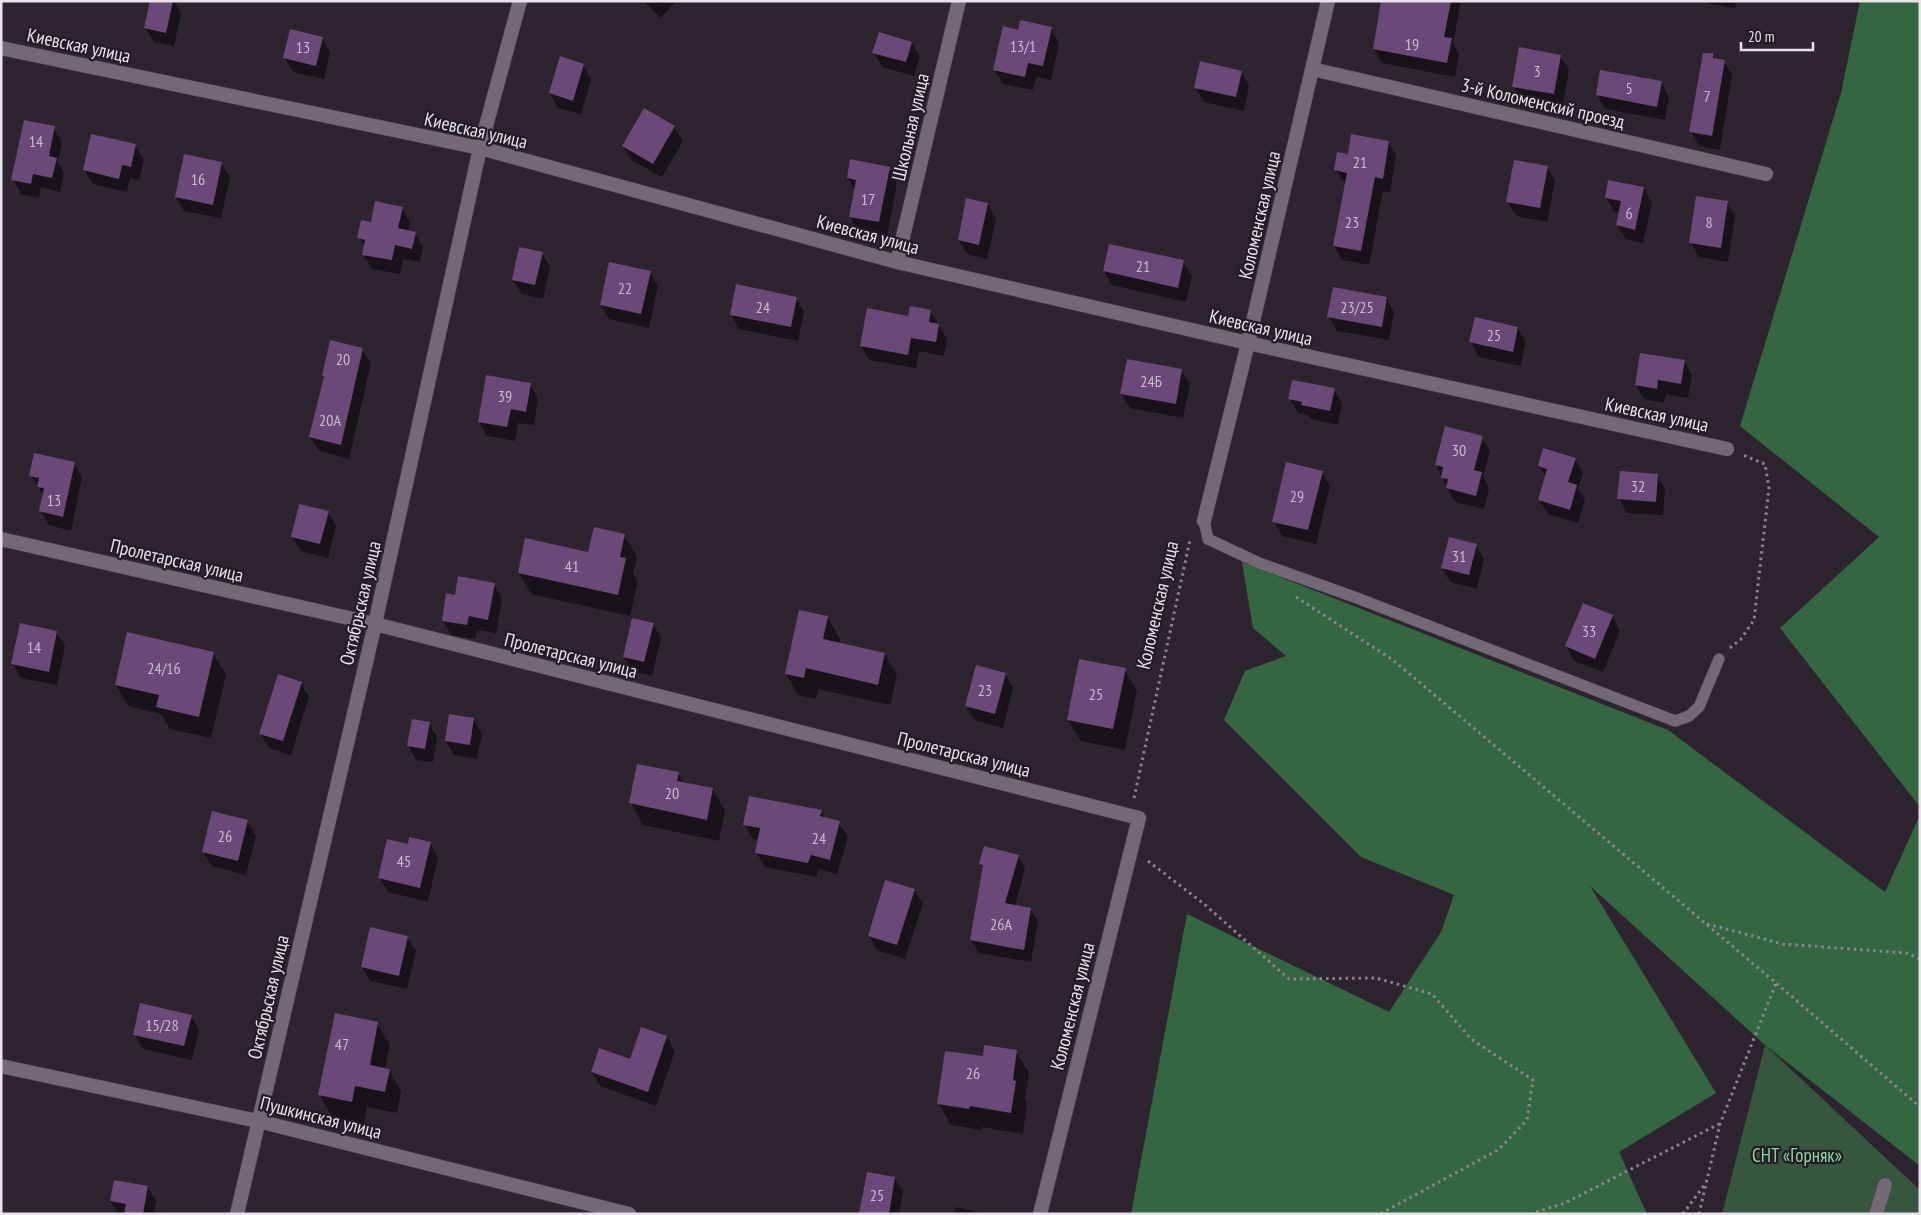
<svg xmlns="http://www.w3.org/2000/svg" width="1921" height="1215" viewBox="0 0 1921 1215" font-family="'PT Sans Narrow',sans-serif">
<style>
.green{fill:#37563e}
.forest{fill:#346741}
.shadow{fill:#0007}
.building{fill:#6a4877}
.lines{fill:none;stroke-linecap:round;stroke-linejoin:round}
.service-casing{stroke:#48404a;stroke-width:12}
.minor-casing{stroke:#48404a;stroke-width:15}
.path{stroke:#8c858f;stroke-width:3;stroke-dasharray:2.5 4;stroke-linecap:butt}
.service{stroke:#726876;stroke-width:11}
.minor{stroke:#726876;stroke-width:14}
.labels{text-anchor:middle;stroke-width:4.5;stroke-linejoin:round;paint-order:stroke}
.number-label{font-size:16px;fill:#c8bccd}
.street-label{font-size:19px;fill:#e8e2ea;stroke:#231b26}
.park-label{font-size:19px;fill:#8dd99d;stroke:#231b26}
</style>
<rect width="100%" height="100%" fill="#2d2430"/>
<path class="green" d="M1765,1045L1920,1190V1214H1722Z"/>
<path class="forest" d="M1860,1H1920V807L1780,628L1879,537L1740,426L1841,93Z
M1242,562L1668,730L1885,892L1920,815V1166L1765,1045L1590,886L1716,1093L1619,1152L1647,1214H1131L1187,914L1389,1012L1441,932L1454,895L1361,857L1224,720L1245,671L1286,656L1253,628Z"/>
<path class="shadow" d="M151,1H174L181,14L174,46L154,42L146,28Z
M643,1H676L661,18Z
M1419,1H1461L1453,44L1459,54L1455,77L1382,63L1374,49Z
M1707,1H1736L1735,8L1709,4Z
M1051,28L1059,43L1051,80L1036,77L1033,90L1003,84L994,69L1019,31Z
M322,38L330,52L324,79L293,72L285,58Z
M912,43L920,57L914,76L882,67L874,53Z
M1713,55L1715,59L1724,61L1732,75L1720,150L1699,146L1691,132Z
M1560,56L1569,70L1562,108L1522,101L1513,86Z
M583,65L591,79L581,114L558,108L550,93Z
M1241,72L1249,86L1244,111L1204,102L1195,87Z
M1661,82L1669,97L1665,120L1605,109L1597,95Z
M674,127L683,141L662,177L631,160L623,146Z
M54,128L62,142L58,162L64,173L60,192L41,187L39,198L21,194L13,179Z
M1388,142L1396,156L1390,192L1383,191L1369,265L1342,260L1334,246L1346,185L1336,170L1349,155Z
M135,145L144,160L139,180L130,178L127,192L93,184L84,170Z
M221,163L230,177L221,218L184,211L176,197Z
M1547,167L1555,181L1547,222L1516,216L1507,201Z
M889,168L897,183L887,236L858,231L850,217L855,190L848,178Z
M1644,188L1652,203L1643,243L1626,239L1617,225L1620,213L1614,212L1606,197Z
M1727,202L1735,216L1728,262L1699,257L1690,243Z
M988,204L996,219L987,259L967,254L959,240Z
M402,208L410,222L408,232L415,233L423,247L420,262L403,259L400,274L372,269L363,254L365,248L359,238L372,224Z
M542,253L550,267L543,299L522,294L513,280Z
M1183,261L1192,276L1186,302L1112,285L1104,271Z
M650,272L658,286L649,328L609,319L601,305Z
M796,298L804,312L798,341L739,329L731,315Z
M1386,298L1394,312L1389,340L1337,331L1329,317Z
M930,311L947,339L944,356L919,351L916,368L869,360L861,346L909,317Z
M1518,328L1526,342L1521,366L1479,357L1471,342Z
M362,349L371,363L349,459L319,451L310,437L325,379L323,375Z
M1684,361L1692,375L1688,398L1666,394L1664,403L1644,399L1636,385Z
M1181,370L1190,384L1183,418L1130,408L1121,394Z
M530,384L538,399L534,425L518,423L515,441L487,436L479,422Z
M1334,390L1342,404L1338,425L1311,419L1308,415L1298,413L1290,399Z
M1482,437L1490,451L1483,477L1489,488L1484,509L1455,502L1436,465Z
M1575,459L1583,473L1578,489L1585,500L1578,523L1548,514L1539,500L1546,477L1539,466Z
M74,463L82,477L71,531L49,525L41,511L44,496L31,476Z
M1322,472L1330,486L1316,544L1282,536L1274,522Z
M1657,475L1665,489L1663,515L1627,513L1619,498Z
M328,512L336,526L328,558L301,551L292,537Z
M624,535L637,557L633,573L638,581L630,616L531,594L519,573L589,553Z
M1476,545L1484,559L1477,589L1450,582L1442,568Z
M494,584L502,598L496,633L477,630L475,639L451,635L443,620L456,596Z
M1612,616L1620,631L1603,672L1574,661L1566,646Z
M828,618L840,639L839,644L885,654L897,676L890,705L818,689L816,699L798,695L786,674Z
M653,624L661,638L652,676L632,671L624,657Z
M56,632L65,646L57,685L21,678L13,664Z
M213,653L226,675L211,738L170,729L161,714L128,706L116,685Z
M1125,670L1137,691L1125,750L1081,741L1068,720Z
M1005,674L1013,688L1003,728L975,720L966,706Z
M301,683L309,697L291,755L269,748L260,734Z
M474,720L482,734L477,759L454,755L446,741Z
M429,723L437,737L433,762L416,760L408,745Z
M678,773L684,784L713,790L725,811L719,841L643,825L631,803Z
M821,811L826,819L839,823L848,837L837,874L819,869L816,877L765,867L756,852L759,840L753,839L745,825Z
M248,822L256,836L246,875L212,866L203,852Z
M430,843L438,857L428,902L388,892L380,878Z
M1018,856L1025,869L1015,906L1030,909L1038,921L1031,962L979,953L971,940L984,869L981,863Z
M914,890L923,904L905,959L877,950L869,936Z
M407,937L416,951L407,989L370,981L362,967Z
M191,1016L199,1030L192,1060L143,1049L135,1035Z
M377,1024L390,1045L385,1069L389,1070L401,1091L397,1113L367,1107L364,1123L332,1117L320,1095Z
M642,1028L667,1037L675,1051L656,1106L600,1086L592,1072L631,1061Z
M1016,1051L1029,1073L1025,1099L1027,1104L1023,1134L982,1127L981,1130L951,1125L939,1104L984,1058Z
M895,1178L903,1192L899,1214H860Z
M148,1187L156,1201L154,1211L171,1214H118L111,1201Z
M955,1207L986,1214H954Z"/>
<path class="building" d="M150,1H173L166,33L144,28Z
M1381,1H1451L1444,37L1452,38L1447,63L1373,49Z
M1020,20L1052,27L1043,66L1028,63L1025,77L993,70L1003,26L1018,30Z
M290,29L323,37L316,66L283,58Z
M879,32L912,42L906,62L872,53Z
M1519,47L1561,55L1554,94L1512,87Z
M1703,53H1713V58L1725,60L1712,136L1689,132Z
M560,56L584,64L573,101L549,93Z
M1200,61L1242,71L1236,97L1194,88Z
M1600,70L1662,81L1657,107L1596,95Z
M644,108L675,126L653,164L622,146Z
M24,120L55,126L49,156L57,158L52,178L33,174L31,184L11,180Z
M91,134L136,144L131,167L122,165L119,179L83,170Z
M1351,134L1389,141L1383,179L1375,177L1361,251L1333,246L1347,173L1334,170L1337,152L1348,154Z
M184,154L222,162L213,205L175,197Z
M850,159L890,167L879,222L849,217L856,180L847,178Z
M1514,160L1548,166L1540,208L1506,202Z
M1608,180L1644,187L1635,230L1616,225L1621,201L1605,198Z
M1696,196L1728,201L1721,248L1689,243Z
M966,198L988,203L979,245L958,240Z
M375,201L403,207L398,228L416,232L412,249L395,245L392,260L362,255L365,240L357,238L361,220L371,222Z
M1109,244L1184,260L1178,288L1103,271Z
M519,247L543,252L535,285L512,280Z
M609,262L651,271L641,314L600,305Z
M736,284L797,297L791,327L730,315Z
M1333,287L1387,297L1382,327L1327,317Z
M910,306L931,310L929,322L939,324L936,342L911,338L908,355L860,346L867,308L908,316Z
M1475,317L1518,327L1513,352L1469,342Z
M330,340L363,348L341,445L309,437L324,376H322Z
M1640,353L1685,360L1681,384L1658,380L1657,389L1635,385Z
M1127,359L1182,369L1176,404L1120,394Z
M486,375L531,383L526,412L511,409L507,427L478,422Z
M1292,380L1335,388L1330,411L1301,405L1302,402L1288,399Z
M1445,426L1483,436L1474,470L1482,472L1476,496L1446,488L1448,479L1441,478L1443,467L1435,465Z
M1543,448L1576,458L1568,482L1577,485L1570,510L1538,500L1547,469L1538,466Z
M34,453L75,462L63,517L39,511L44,488L37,487L39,478L29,476Z
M1286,462L1323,471L1308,530L1272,522Z
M1620,471L1658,474L1656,502L1617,499Z
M299,504L329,511L320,544L291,537Z
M594,527L625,534L620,557L626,558L618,595L518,573L525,538L588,552Z
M1449,537L1477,544L1469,575L1441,568Z
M458,576L495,583L488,620L469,616L467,625L442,621L446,593L455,595Z
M1583,603L1613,615L1595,659L1565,646Z
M799,610L828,616L823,639L885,653L878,685L806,668L804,678L785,674Z
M632,618L654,623L644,662L623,657Z
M20,623L57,631L49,672L11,664Z
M127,632L214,652L199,717L156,707L159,695L115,685Z
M1079,659L1126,668L1113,729L1067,720Z
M976,665L1006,673L995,714L965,706Z
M278,674L302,682L283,741L259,734Z
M449,714L474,718L470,745L445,741Z
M412,719L430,722L425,749L407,746Z
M637,764L679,772L677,781L713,788L707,820L629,803Z
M749,796L822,810L820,816L840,821L830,860L811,855L808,863L755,853L760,828L743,825Z
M212,811L248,820L238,861L202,852Z
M409,837L431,842L420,888L378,878L387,839L408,844Z
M984,846L1019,855L1005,903L1031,908L1024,950L970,940L983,865L979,864Z
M885,880L915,889L897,945L868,936Z
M370,927L408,936L399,976L361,967Z
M140,1003L192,1015L184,1046L133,1035Z
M335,1013L378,1022L370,1065L390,1069L385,1092L355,1086L352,1102L318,1095Z
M641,1027L667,1036L648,1092L591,1072L599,1048L630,1059Z
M984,1045L1017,1050L1013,1080L1016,1081L1011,1113L970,1106L969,1109L937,1104L945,1051L983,1056Z
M867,1172L895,1177L889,1214H859Z
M114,1180L148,1186L143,1214H124L126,1204L110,1201Z"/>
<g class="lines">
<defs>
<path id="service" d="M1204,521L1208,539L1259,563L1357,598L1675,721L1689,716L1699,707L1719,659"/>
<path id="minor" d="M1,48L480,148L897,262L1248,343L1727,449
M1312,69L1766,174
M897,262L959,1
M1204,521L1248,343L1328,1
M1,539L375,624L1139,818L1040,1214
M1,1066L258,1121L629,1214
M237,1214L375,624L480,148L520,1
M1876,1214L1885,1185"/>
</defs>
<use href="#service" class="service-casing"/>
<use href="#minor" class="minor-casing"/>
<path class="path" d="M1296,597L1393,660L1776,983L1920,1107
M1730,648L1741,639L1754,620L1769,488L1765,464L1743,455
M1134,798L1190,540
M1148,861L1204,904L1289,979L1376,978L1432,994L1471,1039L1533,1080L1527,1120L1498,1150L1380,1214
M1707,924L1783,944L1907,953L1920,959
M1530,1214L1565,1203L1719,1124
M1683,1214L1705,1184
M1699,1214L1720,1124L1776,983"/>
<use href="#service" class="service"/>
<use href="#minor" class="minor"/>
</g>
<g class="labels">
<g class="number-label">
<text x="1412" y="50">19</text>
<text x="1023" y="52">13/1</text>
<text x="303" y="53">13</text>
<text x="1537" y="77">3</text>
<text x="1629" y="94">5</text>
<text x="1707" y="102">7</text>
<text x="36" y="147">14</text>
<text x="1360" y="168">21</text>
<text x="198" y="185">16</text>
<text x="868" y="205">17</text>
<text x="1629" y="219">6</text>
<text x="1352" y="228">23</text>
<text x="1709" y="228">8</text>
<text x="1143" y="272">21</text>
<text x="625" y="294">22</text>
<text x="763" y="313">24</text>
<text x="1357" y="313">23/25</text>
<text x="1494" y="341">25</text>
<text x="343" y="365">20</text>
<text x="1151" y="387">24Б</text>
<text x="505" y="402">39</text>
<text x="330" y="426">20А</text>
<text x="1459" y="456">30</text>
<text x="1638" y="492">32</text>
<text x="1297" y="502">29</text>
<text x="54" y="506">13</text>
<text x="1459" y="562">31</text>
<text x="572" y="572">41</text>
<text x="1589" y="637">33</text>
<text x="34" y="653">14</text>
<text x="164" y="674">24/16</text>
<text x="985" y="696">23</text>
<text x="1096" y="700">25</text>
<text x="672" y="799">20</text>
<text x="225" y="842">26</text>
<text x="819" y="844">24</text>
<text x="404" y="867">45</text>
<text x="1001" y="930">26А</text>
<text x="162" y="1031">15/28</text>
<text x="342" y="1050">47</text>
<text x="973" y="1079">26</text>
<text x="877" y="1201">25</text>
</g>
<g class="street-label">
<text transform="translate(79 45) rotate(12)" y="7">Киевская улица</text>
<text transform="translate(1543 103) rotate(13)" y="7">3-й Коломенский проезд</text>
<text transform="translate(910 127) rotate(-77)" y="7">Школьная улица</text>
<text transform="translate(476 130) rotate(13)" y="7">Киевская улица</text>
<text transform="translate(1259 215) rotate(-77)" y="7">Коломенская улица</text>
<text transform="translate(868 234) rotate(15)" y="7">Киевская улица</text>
<text transform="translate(1261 327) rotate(13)" y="7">Киевская улица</text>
<text transform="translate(1657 414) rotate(12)" y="7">Киевская улица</text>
<text transform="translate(177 560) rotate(13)" y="7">Пролетарская улица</text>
<text transform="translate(360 603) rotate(-77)" y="7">Октябрьская улица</text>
<text transform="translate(1157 605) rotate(-77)" y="7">Коломенская улица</text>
<text transform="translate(571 655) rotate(14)" y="7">Пролетарская улица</text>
<text transform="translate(964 754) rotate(14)" y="7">Пролетарская улица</text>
<text transform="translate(268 997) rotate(-77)" y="7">Октябрьская улица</text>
<text transform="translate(1072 1006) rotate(-76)" y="7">Коломенская улица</text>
<text transform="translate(321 1117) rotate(14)" y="7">Пушкинская улица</text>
</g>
<g class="park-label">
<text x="1797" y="1162">СНТ «Горняк»</text>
</g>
</g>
<rect width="1921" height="1215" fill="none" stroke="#e8e2ea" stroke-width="5"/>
<path d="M1741 42v8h72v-8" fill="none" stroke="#e8e2ea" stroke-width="2.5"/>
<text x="1748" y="42" font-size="15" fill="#e8e2ea" stroke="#231b26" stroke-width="4" paint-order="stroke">20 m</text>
</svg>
